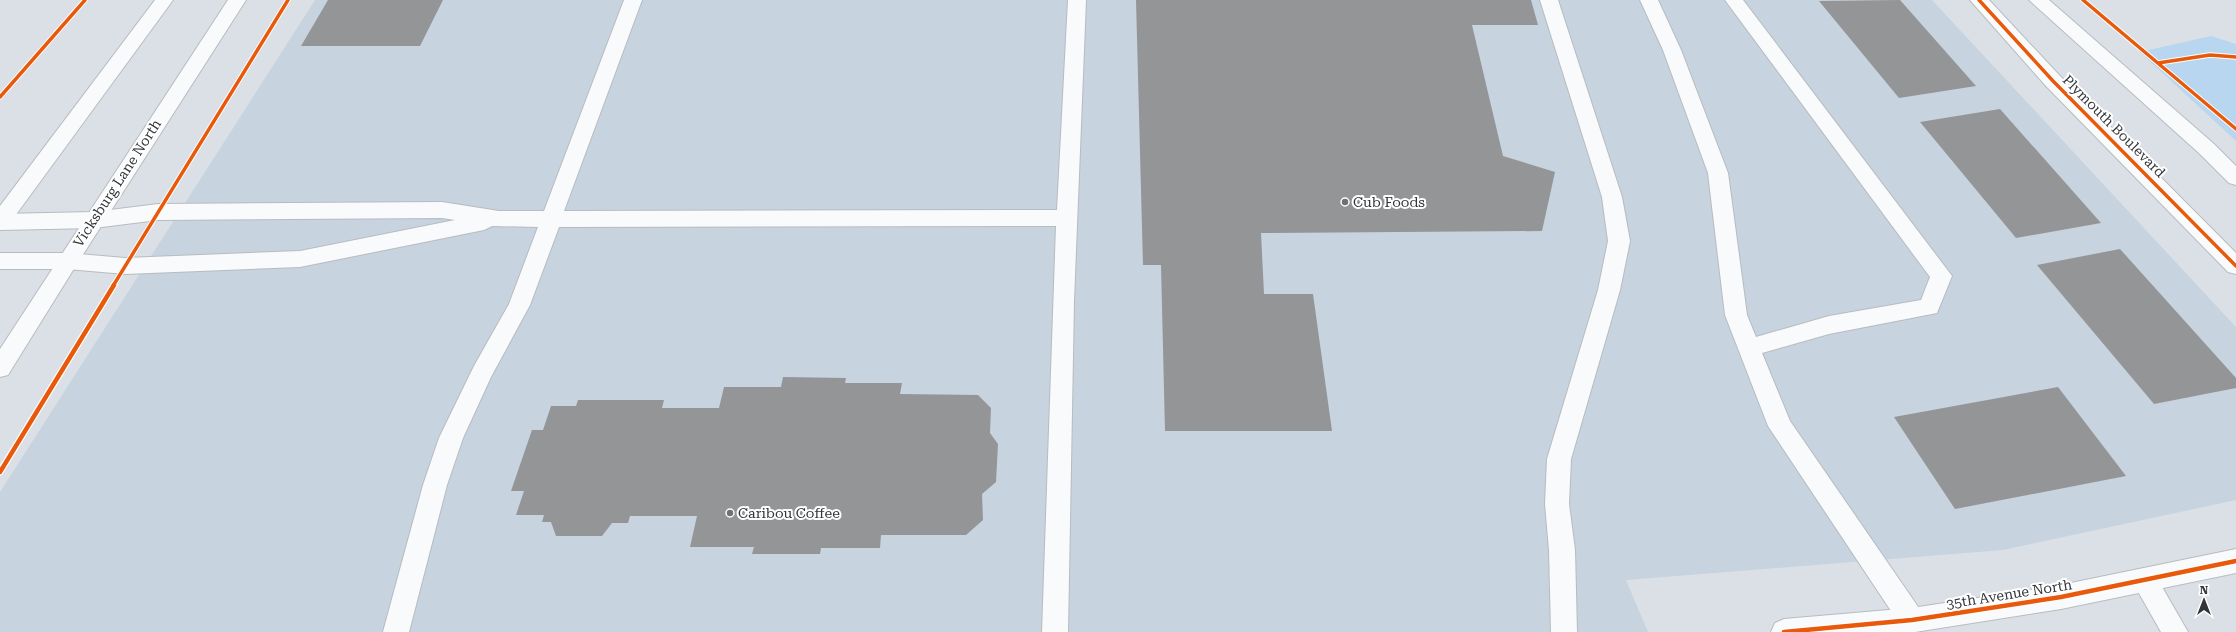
<svg xmlns="http://www.w3.org/2000/svg" width="2236" height="632" viewBox="0 0 2236 632" font-family="'Roboto Serif',serif">
<style>
.built{fill:#c7d3de}
.green{fill:#b8d6ef}
.building{fill:#949596}
.lines{fill:none;stroke-linecap:round;stroke-linejoin:round}
.lane-casing{stroke:#b7bcc0;stroke-width:2}
.street-casing{stroke:#b7bcc0;stroke-width:2}
.secondary-casing{stroke:#b7bcc0;stroke-width:2}
.lane{fill:#f9fafb;fill-rule:evenodd}
.street{fill:#f9fafb;fill-rule:evenodd}
.secondary{fill:#f9fafb;fill-rule:evenodd}
.cycleway-far1-casing{stroke:#fff;stroke-width:5.5}
.cycleway-casing{stroke:#fff;stroke-width:7}
.cycleway-far1{stroke:#e8590c;stroke-width:3.5}
.cycleway{stroke:#e8590c;stroke-width:4.5}
.poi-dot{fill:#6d7276;stroke:#fff;stroke-width:1.5}
.labels{text-anchor:middle;stroke-width:4;stroke-linejoin:round;paint-order:stroke}
.street-label{font-size:14px;fill:#32363a;stroke:#fff}
.poi-label{font-size:14px;fill:#32363a;stroke:#fff;text-anchor:start}
</style>
<rect width="100%" height="100%" fill="#dae0e6"/>
<path class="built" d="M315,0H1932L2236,327V500L2003,550L1626,580L1648,632H0V492Z"/>
<path class="green" d="M2211,36L2236,44V141L2140,52Z"/>
<path class="building" d="M328,0H443L420,46H301Z
M1136,0H1531L1538,25H1472L1503,156L1555,172L1542,231L1261,233L1264,294H1313L1332,431H1165L1161,265H1143Z
M1900,0L1976,86L1899,98L1819,1Z
M2000,109L2101,223L2016,238L1920,122Z
M2120,249L2236,378V388L2154,404L2037,265Z
M783,377L846,378L845,383H902L900,394L978,395L991,408L990,433L998,444L996,482L982,494L983,520L966,535H881L880,548H821L820,554H752L754,547H690L697,516H630L628,523H612L602,536H556L551,522H542L544,515H516L524,491H511L532,430H543L551,406H576L578,400H664L662,408H719L724,387H781Z
M2058,387L2126,476L1955,509L1894,417Z"/>
<g class="lines">
<defs>
<path id="lane" d="M624,0H642L564,211L1057,210L1068,0H1086L1074,301L1068,632H1042L1056,226L559,227L530,305L491,377L463,438L447,485L409,632H383L423,485L439,438L474,366L509,304L538,227L492,226L484,230L300,267L125,274L67,269H0V253H67L125,258L300,251L455,220L442,218L158,220L94,228L0,230V214L94,212L158,204L442,202L499,211H544Z
M1540,0H1558L1622,197L1630,241L1620,290L1571,459L1569,504L1575,550L1577,632H1551L1549,550L1545,504L1547,459L1598,290L1608,241L1602,197Z
M1640,0H1658L1681,50L1728,173L1747,315L1756,337L1829,316L1921,300L1930,277L1725,0H1743L1952,276L1937,313L1829,334L1762,353L1790,421L1921,611L1925,620L1921,629L1913,632L1903,629L1768,426L1725,315L1708,173L1663,50Z
M2145,569L2154,573L2188,632H2161L2132,581L2136,573Z"/>
<path id="street" d="M2236,549V573L2061,609L1915,632H1771L1775,623L1784,619L1912,608L2061,585Z"/>
<path id="secondary" d="M155,0H173L7,227L0,229V206Z
M228,0H246L75,267L8,375L0,377V349Z
M1970,0H1989L2060,76L2236,253V274L2228,272L2046,86Z
M2029,0H2049L2214,144L2236,166V185L2229,183L2200,154Z"/>
</defs>
<use href="#lane" class="lane-casing"/>
<use href="#street" class="street-casing"/>
<use href="#secondary" class="secondary-casing"/>
<use href="#lane" class="lane"/>
<use href="#street" class="street"/>
<use href="#secondary" class="secondary"/>
<defs>
<path id="cycleway-far1" d="M1979,0L2053,81L2236,266
M2083,0L2236,129
M2158,63L2210,55L2236,57
M0,97L85,0
M113,286L288,0"/>
<path id="cycleway" d="M0,472L114,285
M1784,632L1912,620L2061,597L2236,561"/>
</defs>
<use href="#cycleway-far1" class="cycleway-far1-casing"/>
<use href="#cycleway" class="cycleway-casing"/>
<use href="#cycleway-far1" class="cycleway-far1"/>
<use href="#cycleway" class="cycleway"/>
</g>
<g class="poi-dot">
<circle cx="1345" cy="202" r="4"/>
<circle cx="730" cy="513" r="4"/>
</g>
<g class="labels">
<g class="street-label">
<text transform="translate(2114 126) rotate(45)" y="5">Plymouth Boulevard</text>
<text transform="translate(117 183) rotate(-57)" y="5">Vicksburg Lane North</text>
<text transform="translate(2009 594) rotate(-9)" y="5">35th Avenue North</text>
</g>
<g class="poi-label">
<text x="1353" y="207">Cub Foods</text>
<text x="738" y="518">Caribou Coffee</text>
</g>
</g>
<g transform="translate(2204 600)" stroke="#ffffff" stroke-width="3" paint-order="stroke">
<path d="M0-3L7 15L0 10L-7 15Z" fill="#32363a"/>
<text y="-6" font-size="11" font-weight="bold" text-anchor="middle" fill="#32363a">N</text>
</g>
</svg>
